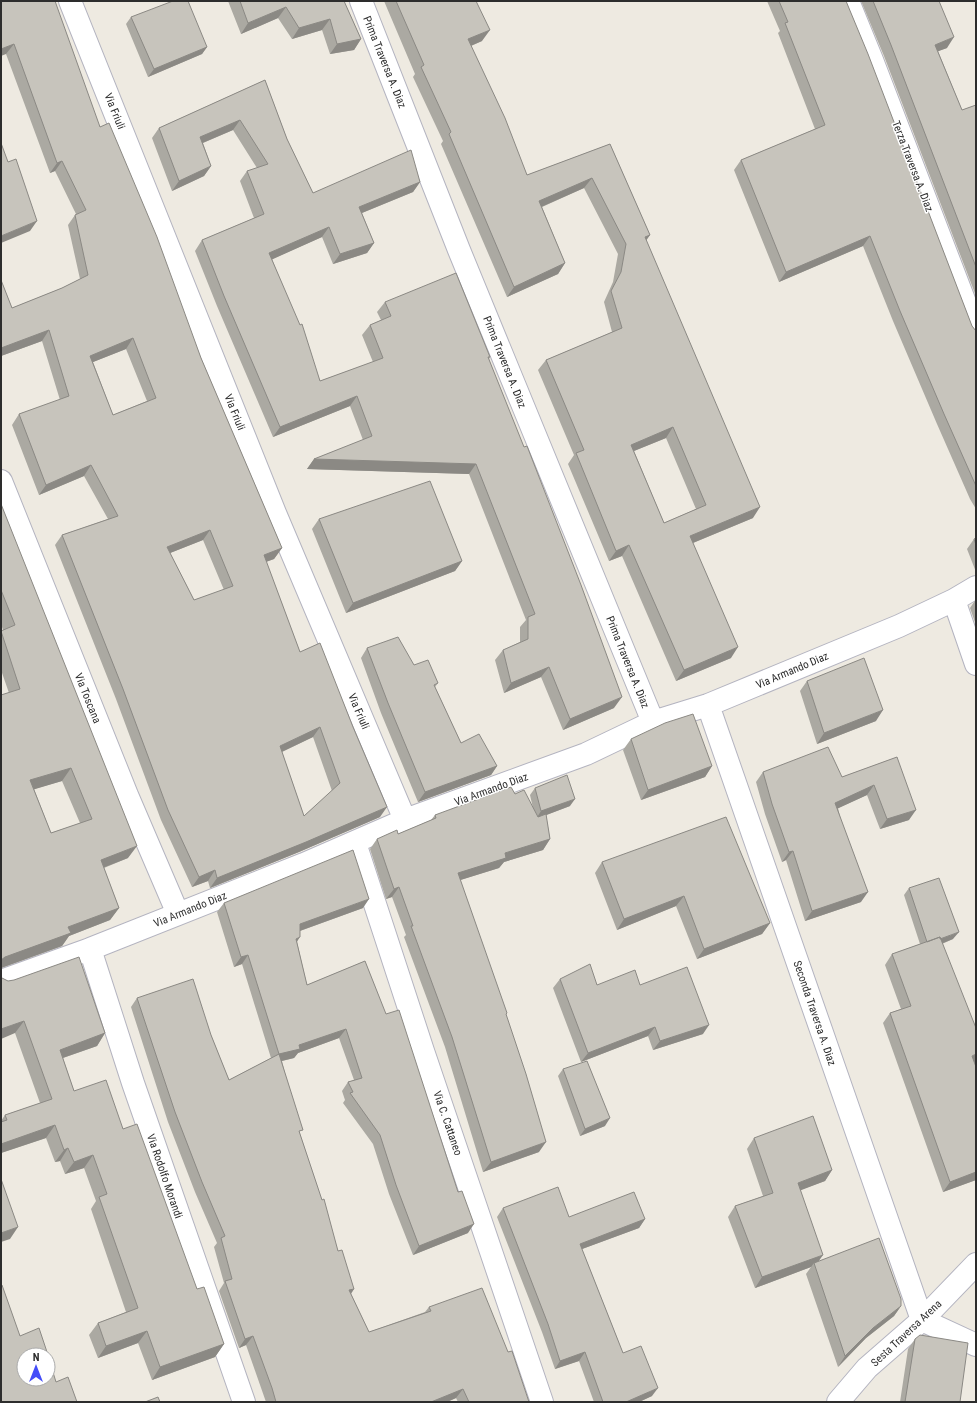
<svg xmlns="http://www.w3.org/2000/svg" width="977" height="1403" viewBox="0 0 977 1403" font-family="'Roboto Condensed',sans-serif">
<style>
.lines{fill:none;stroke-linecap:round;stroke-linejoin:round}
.street-casing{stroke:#b4b4c0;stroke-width:24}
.street{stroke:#fff;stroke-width:22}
.wall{fill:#aba9a2;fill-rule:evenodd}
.shaded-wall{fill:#8b8984}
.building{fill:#c7c4bc;stroke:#8b8984;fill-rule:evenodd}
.labels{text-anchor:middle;stroke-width:3;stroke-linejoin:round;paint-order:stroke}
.street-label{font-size:11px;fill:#2d2d2d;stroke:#fff}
</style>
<rect width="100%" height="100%" fill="#eeeae1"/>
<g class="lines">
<defs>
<path id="street" d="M70,1L275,513L405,820
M361,1L459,250L653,722
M848,1L872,60L976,331
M1,481L127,795L178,914
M954,600L976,664
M708,705L922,1320
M355,843L423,1051L542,1402
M90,949L133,1083L244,1402
M1,981L90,949L304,864L405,820L586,754L653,722L708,705L899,626L954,600L976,587
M922,1320L976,1345
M838,1402L867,1368L922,1320L976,1264"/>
</defs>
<use href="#street" class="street-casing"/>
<use href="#street" class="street"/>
</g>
<path class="wall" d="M1,1L100,127L201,358L282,548L274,559L266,562L300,652L380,817L299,852L210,888L208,881L192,887L161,820L116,699L55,545L62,535L108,519L84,476L39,495L12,425L19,414L60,400L42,341L1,356V280L12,308L62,288L80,279L68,225L75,215L76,214L55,171L50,173L6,54ZM126,349L147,401L113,415L93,362ZM203,540L224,590L194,600L170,553ZM313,737L332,791L304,816L282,752Z
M228,1H344L361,39L354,50L330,54L322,30L292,39L278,18L241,34Z
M384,1H476L482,41L471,46L527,175L610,144L650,235L646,240L753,518L693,543L731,658L676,681L622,556L609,561L568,464L574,455L538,370L546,360L612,332L604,302L613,282L618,254L584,188L542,207L565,263L558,274L507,297L441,144L443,141L413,77L415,74ZM666,438L696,509L664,523L634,451Z
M767,1H846L972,326L976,331V509L970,499L937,424L893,321L863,246L779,282L734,170L741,160L815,129L778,33L780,31Z
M861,1H939L947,48L938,51L962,110L976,105V296L884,56Z
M131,17L207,47L202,54L148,77L126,24Z
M265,80L287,139L313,193L420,182L413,192L362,213L374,243L367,253L333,264L322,237L272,259L320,381L373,362L362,335L370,325L381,320L377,312L385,302L490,357L489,359L614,708L563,730L541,677L504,693L495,660L503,650L520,642V627L526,620L469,474L307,469L314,459L363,440L350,406L273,437L217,306L195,251L202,240L254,218L240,181L247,171L257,168L233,130L203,143L211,166L204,176L172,191L152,138L159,128Z
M1,504L128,858L104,868L119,908L110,920L69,936L62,946L1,968V695L9,693L1,670V631L3,630L1,624ZM62,781L80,823L51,833L34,789Z
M319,519L462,561L455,571L346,613L312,529Z
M976,538V572L967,549L974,539Z
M976,599V625L970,608Z
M367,648L414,665L438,683L435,687L461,743L497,766L491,775L418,802L381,713L361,658Z
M807,681L876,721L817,744L800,691Z
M631,739L712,766L705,777L641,800L623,750Z
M897,757L909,820L880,829L867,795L838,808L861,902L805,921L786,860L782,862L765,814L756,782L763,772L842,777Z
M535,788L570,806L546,815L550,839L543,850L504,862L499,868L460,880L506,1014L539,1152L483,1172L445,1047L404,937L406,935L392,897L386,899L370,849L377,839L398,834L431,820L435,815L515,794L533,808L530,795Z
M602,862L770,923L762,934L697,959L676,906L617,930L595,873Z
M909,888L953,939L942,944L974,1062L976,1180L943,1192L883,1023L890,1013L901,1009L885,965L892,954L920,944L904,895Z
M224,903L363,908L300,931L297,942L307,985L365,961L468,1233L413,1255L389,1194L373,1144L343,1103L345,1100L342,1091L348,1082L354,1080L339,1038L298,1053L294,1058L282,1061L300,1134L338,1251L354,1289L351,1294L369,1332L425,1312L429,1307L508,1352L529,1402H458L456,1398L447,1402H266L246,1345L239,1348L219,1291L224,1283L214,1247L217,1243L195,1192L168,1122L131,1007L137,998L211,1035L229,1080L271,1058L242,964L234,967L217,912Z
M2,978L105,1033L97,1046L63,1058L74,1091L123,1129L197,1289L224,1344L215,1357L152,1380L138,1343L98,1358L89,1335L98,1323L126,1312L91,1209L96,1201L84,1168L65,1174L60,1161L55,1162L46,1138L1,1153V1121L5,1115L40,1103L15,1033Z
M560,979L597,985H640L703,1034L653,1050L648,1036L581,1062L553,988Z
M563,1069L605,1126L580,1136L558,1076Z
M754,1138L832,1170L825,1181L800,1190L819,1262L901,1306L894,1316L866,1338L838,1367L806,1274L811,1267L755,1288L728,1217L735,1206L763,1196L747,1149Z
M503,1208L569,1217L645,1219L639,1228L582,1249L623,1353L652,1396L639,1402H594L579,1361L555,1369L542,1332L497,1217Z
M915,1339L960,1402H900L908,1349Z"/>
<path class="shaded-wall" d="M286,7L278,18L241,34L248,23Z
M330,19L322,30L292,39L299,28Z
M490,30L482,41L461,50L468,39Z
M954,37L947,48L928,55L935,45Z
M361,39L354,50L330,54L337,44Z
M14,44L6,54L1,56V49Z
M207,47L202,54L148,77L154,69Z
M240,120L233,130L193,147L200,137Z
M62,161L55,171L50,173L57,163Z
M211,166L204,176L172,191L179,181Z
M592,178L584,188L532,211L539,201Z
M420,182L413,192L352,217L359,207Z
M37,221L30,231L1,243V236Z
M329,227L322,237L262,264L269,253Z
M650,235L643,245L645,237Z
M870,236L863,246L779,282L786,272Z
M374,243L367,253L333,264L340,254Z
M565,263L558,274L507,297L514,287Z
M49,330L42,341L1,356V348Z
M133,338L126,349L83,366L90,356Z
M357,396L350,406L273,437L280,427Z
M673,427L666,438L624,455L631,445Z
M314,459L476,464L469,474L307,469Z
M91,465L84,476L39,495L46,485Z
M760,507L753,518L683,547L690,536Z
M210,530L203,540L160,557L167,547Z
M629,545L622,556L609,561L616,551Z
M282,548L274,559L257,565L264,555Z
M462,561L455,571L346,613L353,603Z
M738,647L731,658L676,681L684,670Z
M549,667L541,677L504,693L511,683Z
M622,697L614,708L563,730L570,719Z
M883,710L876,721L817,744L824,733Z
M320,727L313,737L273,756L280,746Z
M497,766L491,775L418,802L425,792Z
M712,766L705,777L641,800L648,790Z
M71,768L62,781L22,793L30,780Z
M874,785L867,795L828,813L835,803Z
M575,799L570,806L536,819L541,811Z
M387,807L380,817L299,852L210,888L217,878Z
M916,810L909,820L880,829L887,819Z
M550,839L543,850L504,862L499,868L451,883L458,873L505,853Z
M137,846L128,858L92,872L101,860Z
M793,851L786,860L782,862L789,852Z
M215,870L208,881L192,887L199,877Z
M399,887L392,897L386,899L394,889Z
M868,892L861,902L805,921L812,911Z
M684,896L676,906L617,930L624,919Z
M369,899L363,908L294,933L300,924Z
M119,908L110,920L69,936L62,946L1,968V960L5,957L68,927Z
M770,923L762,934L697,959L704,949Z
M959,932L953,939L923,951L928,944Z
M300,937L294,946L296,939Z
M248,955L242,964L234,967L241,957Z
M24,1021L15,1033L1,1039V1029Z
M709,1025L703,1034L653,1050L660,1041Z
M655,1027L648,1036L581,1062L588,1053Z
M346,1029L339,1038L298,1053L294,1058L273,1063L279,1054L299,1045Z
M105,1033L97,1046L51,1062L60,1050Z
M976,1054V1062L965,1066L972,1056Z
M610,1118L605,1126L580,1136L585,1129Z
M55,1125L46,1138L1,1153V1144Z
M546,1142L539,1152L483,1172L491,1162Z
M68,1148L60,1161L55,1162L64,1150Z
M93,1155L84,1168L65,1174L74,1162Z
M832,1170L825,1181L791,1194L798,1183Z
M976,1172V1180L943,1192L950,1182Z
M645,1219L639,1228L574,1252L580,1244Z
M474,1224L468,1233L413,1255L419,1246Z
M18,1227L10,1239L1,1242V1233Z
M823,1255L816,1265L814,1263L811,1267L755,1288L762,1277Z
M354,1289L347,1299L349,1290Z
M901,1306L894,1316L866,1338L838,1367L845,1356L873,1328Z
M147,1331L138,1343L98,1358L106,1346Z
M253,1336L246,1345L239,1348L245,1339Z
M224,1344L215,1357L152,1380L160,1367Z
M585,1352L579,1361L555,1369L560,1361Z
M658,1388L652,1396L639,1402H626Z
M463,1389L456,1398L447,1402H431Z"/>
<path class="building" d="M1,1H55L100,127L109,123L157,237L201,358L282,548L264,555L300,652L320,643L353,727L387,807L306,842L217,878L215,870L199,877L168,810L123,689L62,535L118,516L91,465L46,485L19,414L69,396L49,330L1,348V280L12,308L62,288L88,275L75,215L86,210L62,161L57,163L14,44L1,49ZM133,338L156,398L113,415L90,356ZM210,530L233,586L194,600L167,547ZM320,727L340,783L304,816L280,746Z
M173,1H188L207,47L154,69L131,17Z
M240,1H344L361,39L337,44L330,19L299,28L286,7L248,23Z
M396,1H476L490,30L468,39L505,118L527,175L610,144L650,235L645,237L760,507L690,536L738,647L684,670L629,545L616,551L576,453L584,450L546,360L622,328L611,291L621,272L626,244L592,178L539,201L565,263L514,287L449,134L451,132L421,67L424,65ZM673,427L706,505L664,523L631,445Z
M779,1H846L868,54L972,326L976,331V486L944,414L900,311L870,236L786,272L741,160L825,125L785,23L788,22Z
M873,1H939L954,37L935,45L962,110L976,105V267L891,45Z
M265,80L287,139L313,193L411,150L420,182L359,207L374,243L340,254L329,227L269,253L300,325L302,324L320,381L383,358L370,325L391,316L385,302L456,273L490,357H488L524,447L527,446L581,585L622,697L570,719L549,667L511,683L503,650L528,639V617L535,614L476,464L314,459L372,436L357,396L280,427L224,296L202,240L264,214L247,171L268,164L240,120L200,137L211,166L179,181L159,128Z
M1,143L8,162L16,159L37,221L1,236Z
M430,481L462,561L353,603L319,519Z
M1,504L137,846L101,860L119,908L68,927L71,933L5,957L1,960V695L20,689L1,631L15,625L1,590ZM71,768L92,819L51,833L30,780Z
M976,538V545L974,539Z
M398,637L414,665L428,660L438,683L434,685L461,743L479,734L497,766L425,792L388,703L367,648Z
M864,658L883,710L824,733L807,681Z
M693,714L712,766L648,790L631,739L665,723Z
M828,747L842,777L897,757L916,810L887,819L874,785L835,803L868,892L812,911L793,851L789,852L772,804L763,772Z
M567,775L575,799L541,811L535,788Z
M511,787L515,794L524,790L538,817L546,814L550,839L505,853L506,858L458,873L507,1013L506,1014L526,1074L546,1142L491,1162L452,1037L411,926H413L399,887L394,889L377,839L397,830L398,834L436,818L435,815Z
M726,817L770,923L704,949L684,896L624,919L602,862Z
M353,850L369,899L300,924V937L296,939L307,985L365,961L386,1014L399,1010L458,1192L462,1191L474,1224L419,1246L396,1185L380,1135L350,1093L353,1092L348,1082L362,1078L346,1029L299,1045L300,1049L279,1054L248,955L241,957L224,903Z
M939,878L959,932L940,939V937L927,942L909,888Z
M940,937L976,1028V1054L972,1056L976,1067V1172L950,1182L890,1013L911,1006L892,954Z
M79,957L105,1033L60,1050L74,1091L106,1080L123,1129L137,1124L197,1289L204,1287L224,1344L160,1367L147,1331L106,1346L98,1323L138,1308L99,1197L107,1194L93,1155L74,1162L68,1148L64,1150L55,1125L1,1144V1122L7,1120L5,1115L52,1099L24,1021L1,1029V977L2,978L8,981L14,980Z
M590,964L597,985L635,970L640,985L687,967L709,1025L660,1041L655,1027L588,1053L560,979Z
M193,979L211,1035L229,1080L279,1054L303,1130L299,1131L322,1200L324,1199L338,1251L342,1250L354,1289L349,1290L369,1332L431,1311L429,1307L482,1288L508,1352L512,1351L529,1402H469L463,1389L431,1402H276L272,1388L253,1336L245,1339L225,1281L232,1279L221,1238L225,1236L202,1182L175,1112L137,998Z
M587,1061L610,1118L585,1129L563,1069Z
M813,1116L832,1170L798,1183L823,1255L762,1277L735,1206L773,1193L754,1138Z
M1,1179L18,1227L1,1233Z
M558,1187L569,1217L634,1192L645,1219L580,1244L623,1353L641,1346L658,1388L626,1402H603L585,1352L560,1361L548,1324L503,1208Z
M879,1238L901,1299V1306L873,1328L845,1356L814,1263Z
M2,1285L20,1336L39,1328L48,1355H24V1379H48V1356L56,1382L68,1377L77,1402H1V1286Z
M920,1335L968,1343L960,1402H905L915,1339Z
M158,1397L160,1402H145Z"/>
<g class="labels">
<g class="street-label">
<text transform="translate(385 62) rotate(68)" y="4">Prima Traversa A. Diaz</text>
<text transform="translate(115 111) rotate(68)" y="4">Via Friuli</text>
<text transform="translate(913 166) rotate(69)" y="4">Terza Traversa A. Diaz</text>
<text transform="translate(505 362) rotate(68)" y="4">Prima Traversa A. Diaz</text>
<text transform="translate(235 412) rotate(68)" y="4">Via Friuli</text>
<text transform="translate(628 662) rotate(68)" y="4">Prima Traversa A. Diaz</text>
<text transform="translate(792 670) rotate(-23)" y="4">Via Armando Diaz</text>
<text transform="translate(88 698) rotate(68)" y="4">Via Toscana</text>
<text transform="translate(359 711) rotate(67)" y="4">Via Friuli</text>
<text transform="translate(491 789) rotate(-20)" y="4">Via Armando Diaz</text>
<text transform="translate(190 909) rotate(-22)" y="4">Via Armando Diaz</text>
<text transform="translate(815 1013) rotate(71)" y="4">Seconda Traversa A. Diaz</text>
<text transform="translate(448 1123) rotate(71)" y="4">Via C. Cattaneo</text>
<text transform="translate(165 1176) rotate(71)" y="4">Via Rodolfo Morandi</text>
<text transform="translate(906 1333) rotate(-43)" y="4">Sesta Traversa Arena</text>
</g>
</g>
<rect width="977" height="1403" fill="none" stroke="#2d2d2d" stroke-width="4"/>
<g transform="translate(36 1367)"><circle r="19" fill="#ffffff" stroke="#ababab"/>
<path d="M0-3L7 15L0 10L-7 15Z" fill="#444df8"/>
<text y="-6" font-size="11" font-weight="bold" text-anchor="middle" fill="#2d2d2d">N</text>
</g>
</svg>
